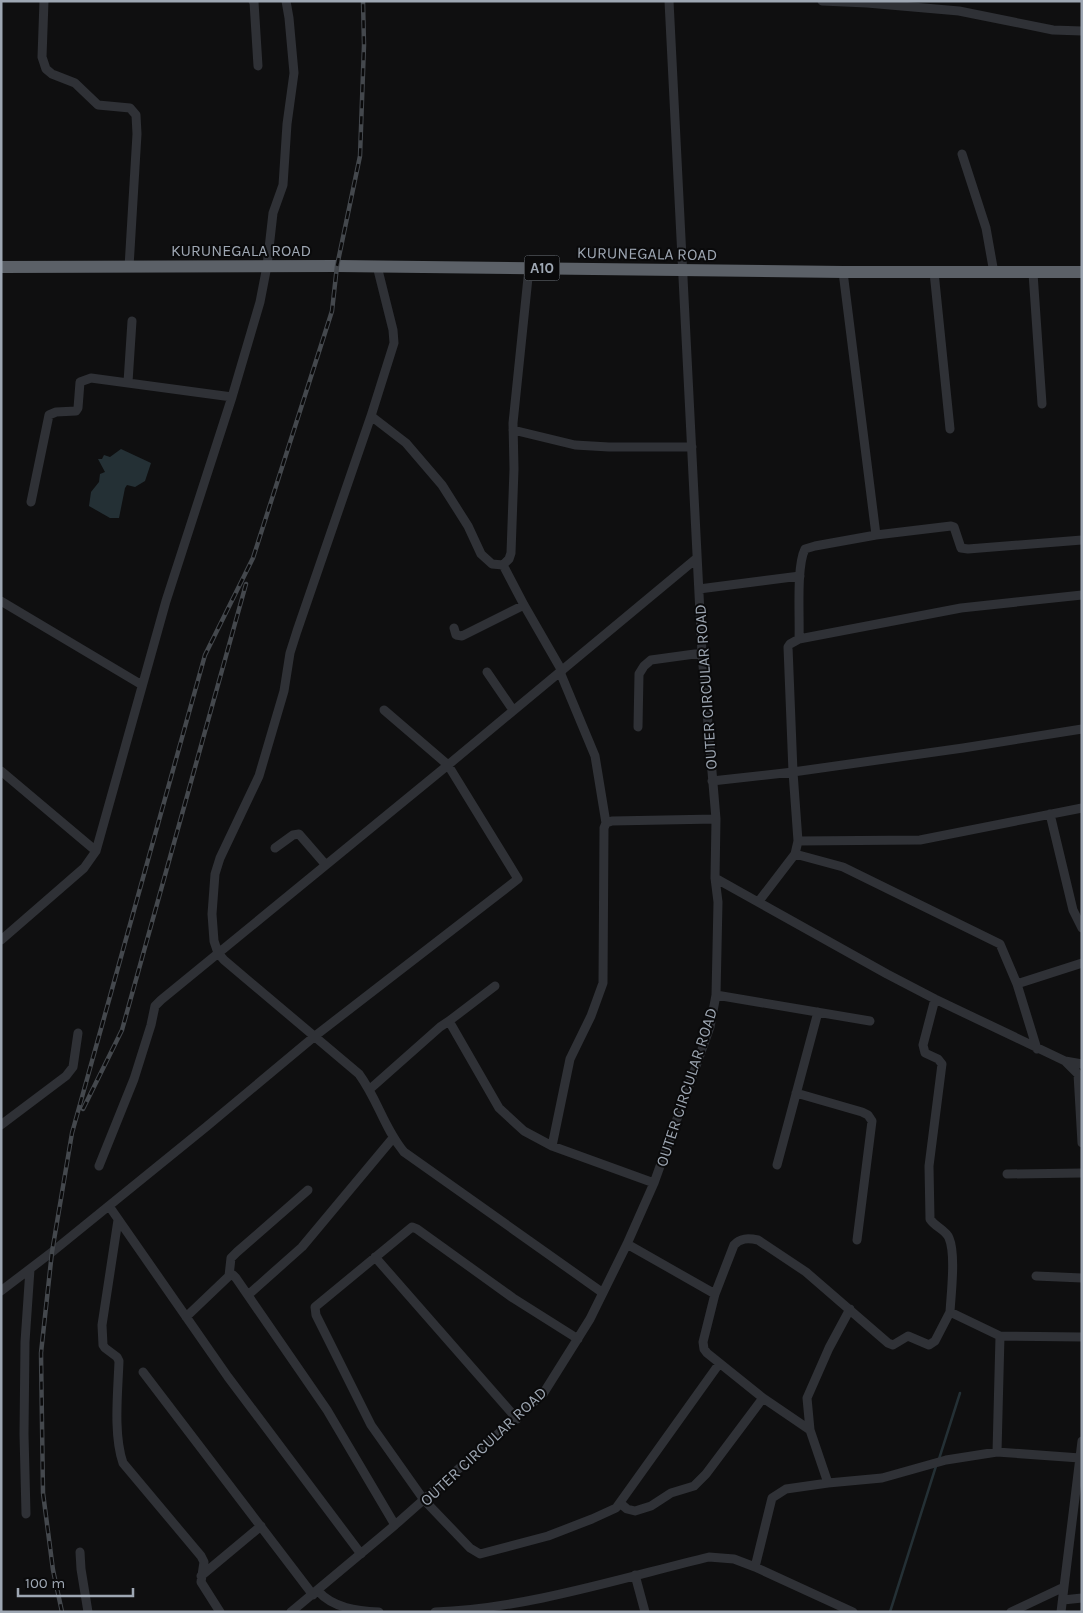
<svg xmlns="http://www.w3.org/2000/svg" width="1083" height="1613" viewBox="0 0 1083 1613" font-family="Karla,sans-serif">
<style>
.water{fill:#243035}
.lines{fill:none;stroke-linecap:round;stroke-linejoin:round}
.stream{stroke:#243035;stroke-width:2.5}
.minor{stroke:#2f3136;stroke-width:9}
.highway{stroke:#5b6067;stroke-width:12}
.rail-casing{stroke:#44484d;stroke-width:4.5}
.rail{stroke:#0a0a0b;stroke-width:2.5;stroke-dasharray:8;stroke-linecap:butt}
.labels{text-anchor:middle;stroke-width:4;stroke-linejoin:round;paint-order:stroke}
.shield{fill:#0a0a0b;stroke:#727881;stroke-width:1}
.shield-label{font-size:15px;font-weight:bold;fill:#9ea7b3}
.street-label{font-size:16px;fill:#9ea7b3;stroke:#0a0a0b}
</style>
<rect width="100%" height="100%" fill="#0f0f10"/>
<path class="water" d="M121,449L151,463L145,481L135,487L127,485L125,488L119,518H110L89,506L91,492L99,482L100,474L105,472L98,459H102L104,455L110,457Z"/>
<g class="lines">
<path class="stream" d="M939,1459L960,1393
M890,1612L936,1466"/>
<path class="minor" d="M44,1L42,57L46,69L52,74L75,83L98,105L130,108L136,115L137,134L129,267
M253,1L254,2L258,66
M822,1L867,3L959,11L1053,30L1082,31
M962,154L986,228L994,273
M377,266L393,330L394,343L371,416L297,631L290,653L284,691L259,776L220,858L215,874L212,914L214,941L218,953L224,960L359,1074C378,1100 384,1128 404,1152L603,1293
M529,268L513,423L514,469L511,553L509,559L503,565L524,605L562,671
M843,272L876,535L951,526L954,527L961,548L968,549L1082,540
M934,272L950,429
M1033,273L1042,404
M128,382L132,321
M371,416L406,443L442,485L468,526L481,554L492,564L503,565
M513,430L575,445L609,447H692
M31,502L49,415L56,412L76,411L78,408L80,382L91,378L232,397
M876,535L815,546L805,549C796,567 800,617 799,639L961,608L1082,595
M699,589L800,576
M1,601L142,685
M454,628L456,635L462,636L524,605
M487,672L513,710
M560,672L595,756L606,823
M638,727L639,674L644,666L651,660L702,653
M1,771L96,851
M712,781L793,772L788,647L790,644L799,639
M1050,814L1073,910L1082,928
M798,841L920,840L1082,808
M275,848L293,835L299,834L325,864
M795,854L843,867L1000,944L1017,984
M715,878L887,974L935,999L1065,1061L1078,1074L1082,1143
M759,901L795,854L798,841L793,772L963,748L1082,729
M1,940L84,868L96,851L166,601L232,397L260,302L267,266L273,213L283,185L287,124L294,73L289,18L286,1
M716,995L870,1021
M935,999L923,1045L925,1053L938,1059L942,1064L929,1166L930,1219C935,1227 946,1230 949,1238C956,1254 951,1294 950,1312L1000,1336L1082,1337
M449,1021L495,986
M1037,1049L1017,984L1082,963
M1065,1061L1082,1064
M370,1089L440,1027L449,1021L499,1108L524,1131L552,1146L654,1183
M796,1093L862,1112L868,1115L872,1121L857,1240
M1,1125L66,1076L73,1067L78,1033
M552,1146L570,1059L591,1016L603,983L604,828L606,823L612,821L716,819
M777,1165L818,1012
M99,1166L134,1079L151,1025L155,1006L161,1000L448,765L697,558
M1007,1174L1082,1173
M109,1206L228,1377L361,1554
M118,1220L102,1325L103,1345L105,1348L117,1357L119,1361C118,1391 113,1434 123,1463L201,1556L204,1562L201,1582L220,1612
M627,1244L715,1294L734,1245C740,1238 748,1238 758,1240L806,1272L888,1343L893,1345L908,1336L929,1345L935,1341L950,1312
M375,1257L517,1419
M229,1276L231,1258L237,1252L308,1190
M1036,1276L1082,1278
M1,1291L52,1252L206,1127L315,1036L518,879L448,765L384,710
M715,1294L703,1342L704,1349L707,1353L763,1398
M248,1295L302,1247L393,1138
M850,1309L829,1348L807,1398L810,1430L828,1483L882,1478L946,1460L997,1452L1080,1458
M186,1317L229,1276L233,1275L236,1278L327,1410L395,1525
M578,1339L513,1298L417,1229L412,1227L315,1307L316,1315L371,1425L424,1500L470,1548L480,1554L548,1536L592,1519L616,1508L719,1364
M143,1372L313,1595
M997,1452L1000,1336
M620,1503L627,1509L635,1511L651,1506L671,1493L694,1486L706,1474L763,1398L810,1430
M26,1514L24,1434L25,1342L30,1269
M80,1552L81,1569L88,1612
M755,1567L772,1498L786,1489L828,1483
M635,1575L645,1612
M201,1576L261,1526
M318,1591C333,1608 357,1611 379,1612
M1063,1600L1082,1598
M291,1612L395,1525L543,1394L590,1319L627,1244L654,1183L710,1027L716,995L718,902L715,878L716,819L702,653L669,1
M435,1612C525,1609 622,1578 709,1557L734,1559L755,1567L853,1612
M1011,1612L1064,1587L1082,1441
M1061,1612L1064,1587"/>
<path class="highway" d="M1,267L337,266L843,272H1082"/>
<defs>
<path id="rail" d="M83,1109L122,1030L246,584
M62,1612L53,1570L43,1493L41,1353L52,1252L72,1133L205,655L253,558L332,311L337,266L360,156L364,45L363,1"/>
</defs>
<use href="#rail" class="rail-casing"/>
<use href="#rail" class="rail"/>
</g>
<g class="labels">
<rect class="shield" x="524.5" y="255.5" width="35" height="25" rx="4"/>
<g class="shield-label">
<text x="542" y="273">A10</text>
</g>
<g class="street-label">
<text x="241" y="256">KURUNEGALA ROAD</text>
<text transform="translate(647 253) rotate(1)" y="6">KURUNEGALA ROAD</text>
<text transform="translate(705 687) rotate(-94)" y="6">OUTER CIRCULAR ROAD</text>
<text transform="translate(686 1087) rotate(-72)" y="6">OUTER CIRCULAR ROAD</text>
<text transform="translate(483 1446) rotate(-43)" y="6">OUTER CIRCULAR ROAD</text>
</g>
</g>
<rect width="1083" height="1613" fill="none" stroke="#9ea7b3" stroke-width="5"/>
<path d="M18 1588v8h115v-8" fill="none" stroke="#9ea7b3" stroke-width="2.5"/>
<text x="25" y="1588" font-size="15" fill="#9ea7b3" stroke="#0a0a0b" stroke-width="4" paint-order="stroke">100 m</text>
</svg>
